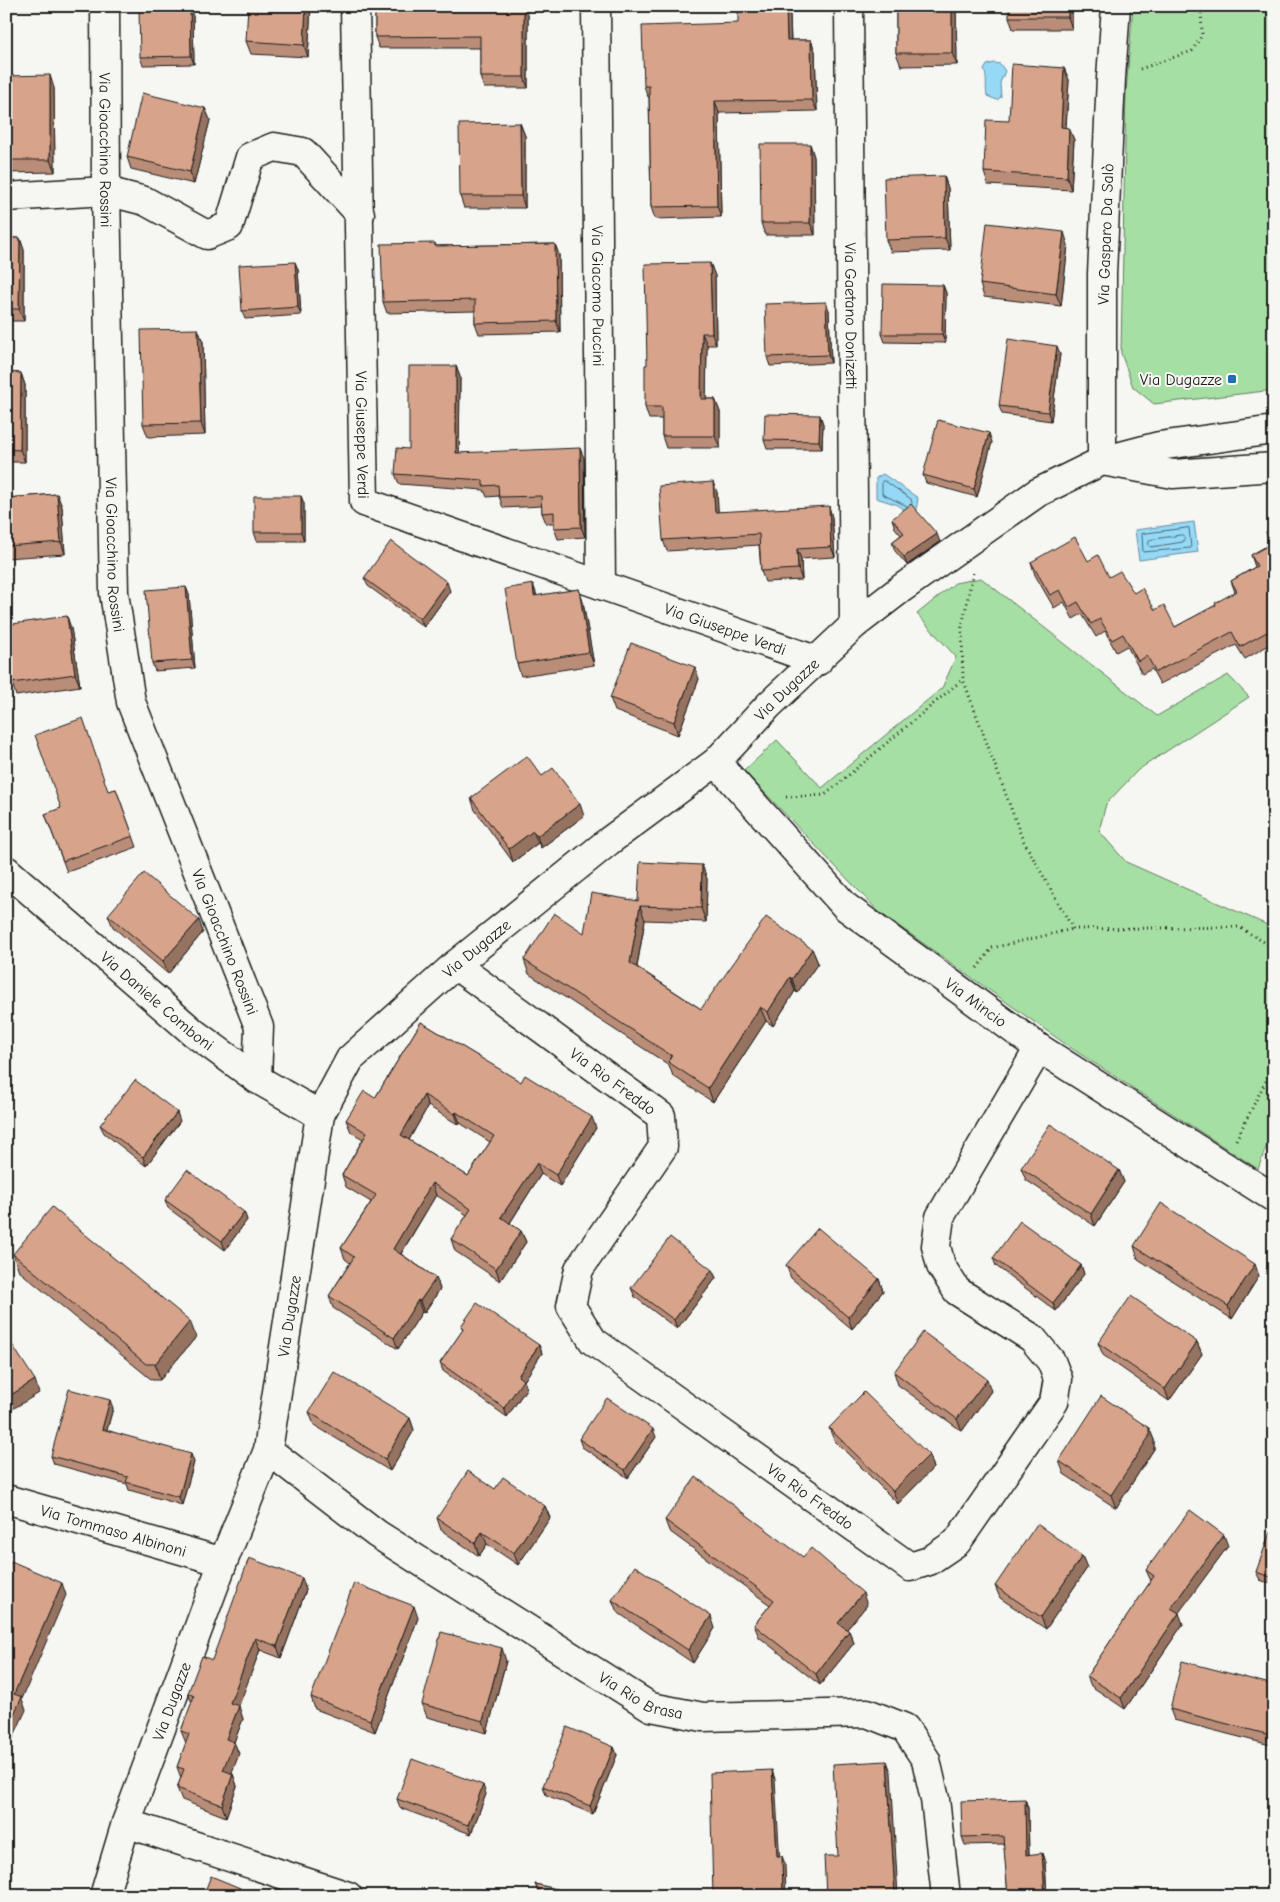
<svg xmlns="http://www.w3.org/2000/svg" width="1280" height="1902" viewBox="0 0 1280 1902" font-family="'Comic Neue',sans-serif">
<style>
.green{fill:#a6dfa3;stroke:#617e60}
.water{fill:#95d9f7;stroke:#658d9f}
.lines{fill:none;stroke-linecap:round;stroke-linejoin:round}
.shore{stroke:#4c6874;stroke-width:1}
.minor-casing{stroke:#1c1c1c;stroke-width:31}
.path{stroke:#1c1c1c;stroke-width:3;stroke-dasharray:1 4;stroke-linecap:butt}
.minor{stroke:#f6f6f2;stroke-width:28}
.wall{fill:#b98d78;stroke:#1c1c1c;fill-rule:evenodd}
.shaded-wall{fill:#967361;stroke:#1c1c1c}
.building{fill:#d7a48b;stroke:#1c1c1c;fill-rule:evenodd}
.poi-dot{fill:#1f6fb2;stroke:#f6f6f2;stroke-width:2}
.labels{text-anchor:middle;stroke-width:4;stroke-linejoin:round;paint-order:stroke}
.street-label{font-size:16px;fill:#1c1c1c;stroke:#f6f6f2}
.poi-label{font-size:16px;fill:#1c1c1c;stroke:#f6f6f2;text-anchor:end}
</style>
<rect width="100%" height="100%" fill="#f6f6f2"/>
<filter id="ink" filterUnits="userSpaceOnUse"><feTurbulence type="fractalNoise" baseFrequency=".02" numOctaves="2"/><feDisplacementMap in="SourceGraphic" scale="10" xChannelSelector="R" yChannelSelector="G"/><feConvolveMatrix kernelMatrix="1 2 1 2 8 2 1 2 1" color-interpolation-filters="sRGB"/></filter>
<g filter="url(#ink)">
<path class="green" d="M1133,6H1274V390L1154,404L1133,387L1121,353L1126,92Z
M981,578L1157,716L1228,675L1249,697L1138,770L1106,804L1099,831L1126,862L1274,928V1126L1258,1169L1071,1048L879,912L744,771L777,740L822,788L942,688L956,657L917,614L955,583Z"/>
<path class="water" d="M994,63L1000,64L1005,71L1000,83L1001,97L997,100L987,96C985,87 988,79 984,70L987,65Z
M883,474L918,498L916,511L907,512L898,505L876,498V478Z
M1194,522L1198,552L1139,560L1135,530Z"/>
<g class="lines">
<path class="shore" d="M907,506L882,494V481H885L911,499L912,503
M1189,528L1191,548L1143,552L1142,534Z
M1182,535L1185,537L1183,542L1151,547L1148,545L1150,540Z"/>
<defs>
<g id="minor">
<path id="s1" d="M105,6L106,191L114,593L131,702L259,1027L257,1079"/>
<path id="s2" d="M355,6L364,502L818,661"/>
<path id="s3" d="M596,6L601,585"/>
<path id="s4" d="M849,6L854,625"/>
<path d="M1116,6L1111,78L1102,274V461L1173,474L1274,467"/>
<path d="M6,197L106,191L145,201L207,235L229,226L250,157L274,147L303,152L360,214"/>
<path id="s5" d="M716,762L846,907L1039,1048L1274,1198"/>
<path id="s6" d="M6,870L194,1033L257,1079L320,1115"/>
<path id="s7" d="M455,965L661,1116L663,1147L579,1269L571,1306L593,1341L910,1567L929,1561L957,1542L1054,1402L1058,1379L1051,1361L1032,1338L957,1291L941,1266L936,1246L940,1217L1039,1048"/>
<path id="s8" d="M268,1450L377,1534L651,1707L703,1717L867,1713L905,1728L926,1760L935,1799L946,1896"/>
<path id="s9" d="M6,1499L223,1562"/>
<path d="M126,1823L348,1896"/>
<path id="s10" d="M104,1896L126,1823L223,1562L268,1450L320,1115L350,1059L455,965L609,841L716,762L769,705L854,625L902,588L1037,493L1102,461L1159,446L1274,430"/>
</g>
</defs>
<use href="#minor" class="minor-casing"/>
<path class="path" d="M1140,69L1192,51L1202,35L1201,6
M973,573L962,627L963,679L1022,838L1073,929L1239,927L1274,948
M786,797L825,795L963,679
M977,968L992,948L1073,929
M1236,1140L1274,1065"/>
<use href="#minor" class="minor"/>
</g>
<path class="wall" d="M6,6H52V8H6Z
M311,6L308,57L251,54L246,41Z
M375,6H525L528,15V88H484L480,77V48H379L375,37Z
M896,6H956L957,65L901,66L896,53Z
M1072,6V29H1013L1009,17Z
M790,15L791,40H811L815,51L817,111L719,113L721,217L655,219L651,207L649,97H648L644,86L738,23Z
M193,16L194,64L143,65L140,57Z
M1064,68L1069,80L1066,128H1069L1074,140L1071,190L988,185L984,172L1009,121Z
M6,76L54,88L55,172L6,173Z
M205,108L210,120L194,184L131,169L127,157Z
M520,123L525,136V208H464L460,196Z
M810,144L814,157L815,235H765L761,223Z
M944,176L948,188L950,250L891,252L886,240Z
M6,238H20L24,250V321H6Z
M435,243L436,246L555,244L559,255L560,332L479,334L475,323V311L387,313L383,302Z
M1068,245L1061,306L984,297L980,284Z
M295,262L298,270L301,315L245,319L242,311Z
M710,263L715,276L716,345H707L706,399H715L720,412V448H666L662,436V419H649L645,407L647,365Z
M943,285L946,293L945,343L885,342L882,334Z
M829,310L831,363L770,366L767,357Z
M198,329L203,342L205,435L148,437L143,424Z
M1060,354L1051,421L1002,414L999,406Z
M456,366L460,377L459,453L584,458L585,537L558,539L554,528V523H546L542,513V506L503,508L499,496L487,497L484,490L399,484L395,474Z
M6,372L21,373L25,385V462H6Z
M820,415L823,424L822,449H767L764,440Z
M992,442L977,497L926,483L923,475Z
M717,492L718,512L832,517L835,557L801,559L802,580L765,582L761,571L759,545L667,551L663,540Z
M57,494L62,507L65,554L6,558V498Z
M301,496L304,504V541H257L254,532Z
M892,519L940,542L907,565L895,551L892,542L901,535L895,528Z
M1274,527V642L1245,659L1236,645L1160,684L1152,669L1142,674L1127,646L1116,652L1105,631L1096,637L1082,614L1073,619L1064,602L1054,608L1035,575L1031,562L1088,561L1109,577L1134,593L1155,610L1175,627L1216,605L1235,592L1231,581L1255,567L1251,555L1270,544L1266,532Z
M364,578L450,591L424,627L368,586Z
M533,584L537,596L579,589L583,602L594,665L521,676L517,664Z
M186,587L189,595L195,668L155,671L152,663Z
M71,628L80,686L16,696L12,683Z
M699,679L678,735L615,711L610,698Z
M1274,709V732L1272,730L1267,718Z
M542,776L584,816L541,848L538,843L513,862L475,810L471,798Z
M116,789L137,847L67,872L45,814Z
M702,865L707,879L706,922L645,920L637,967L701,1009L812,949L818,963L797,993L795,991L773,1026L766,1021L713,1102L673,1076L669,1065L529,974L524,960L584,933L638,901Z
M108,915L203,932L168,974L113,927Z
M421,1022L596,1128L560,1186L541,1174L510,1223L521,1231L526,1242L500,1281L455,1251L451,1239L467,1215L436,1195L401,1254L436,1278L440,1289L424,1313L422,1312L398,1349L333,1308L329,1296L350,1263L345,1259L341,1248L371,1202L346,1187L342,1175L363,1139L351,1132L346,1120L375,1098ZM428,1106L459,1125L460,1123L490,1142L468,1176L409,1140Z
M180,1121L146,1166L104,1133L100,1125Z
M1021,1168L1119,1170L1124,1182L1095,1226L1026,1180Z
M165,1200L244,1212L247,1220L225,1250L168,1208Z
M1134,1246L1259,1276L1232,1319L1138,1259Z
M13,1254L196,1337L160,1380H152L19,1271Z
M993,1258L1081,1265L1084,1274L1056,1311L996,1266Z
M786,1265L879,1279L883,1291L852,1329L791,1278Z
M712,1270L716,1278L677,1329L635,1297L631,1288Z
M461,1326L539,1345L542,1353L524,1381L526,1389L507,1417L443,1371L440,1363L463,1330Z
M1197,1342L1202,1354L1169,1401L1103,1355L1098,1343Z
M894,1372L991,1391L962,1431L898,1385Z
M113,1408L107,1430L194,1462L182,1505L129,1490L127,1484L54,1464L51,1456Z
M309,1412L410,1418L414,1430L390,1471L314,1425Z
M829,1428L929,1455L933,1468L898,1504L834,1440Z
M1149,1428L1154,1440V1449L1116,1508L1064,1474L1059,1461Z
M656,1437L628,1478L582,1447L579,1439Z
M495,1489L545,1506L550,1518L518,1565L487,1544L479,1556L441,1530L437,1518Z
M665,1520L867,1605L847,1629L849,1631L854,1643L820,1685L759,1637L754,1625L770,1605L669,1531Z
M1274,1533V1585L1260,1580L1256,1572Z
M1228,1546L1178,1613L1183,1624L1125,1709L1091,1686L1087,1676L1151,1581L1146,1570Z
M1082,1556L1087,1568L1046,1629L1000,1598L995,1586Z
M302,1578L306,1590L281,1658L260,1650L238,1706L243,1719L234,1742L239,1754L231,1773L233,1774L237,1786L226,1817L182,1800L177,1788L181,1778L177,1767L186,1743L181,1731L192,1703L188,1693L212,1660Z
M612,1600L715,1628L693,1663L617,1612Z
M418,1618L375,1732L315,1709L311,1697Z
M506,1661L487,1733L427,1717L422,1704Z
M1274,1685V1746L1174,1720L1170,1709Z
M614,1747L617,1755L593,1814L546,1795L543,1786Z
M486,1794L471,1834L400,1808L397,1799Z
M1025,1799L1028,1808L1029,1854L1045,1862L1047,1896H1008L1004,1844L965,1845L962,1837Z
M535,1884L586,1896H541L538,1892Z"/>
<path class="shaded-wall" d="M306,6H311L308,57L304,45Z
M524,6H525L528,15V88L524,77Z
M786,6H787L790,15L791,52L787,40Z
M952,6H956L957,65L952,53Z
M1068,6H1072V29L1068,17Z
M190,8L193,16L194,64L191,56Z
M811,40L815,51L817,111L812,100Z
M1064,68L1069,80L1065,140L1061,127Z
M50,75L54,88L55,172L50,160Z
M715,101L719,113L721,217L717,206Z
M205,108L210,120L194,184L190,172Z
M520,123L525,136V208L521,196Z
M1069,128L1074,140L1071,190L1067,177Z
M810,144L814,157L815,235L810,223Z
M944,176L948,188L950,250L945,238Z
M1064,232L1068,245L1061,306L1056,294Z
M20,238L24,250V321L19,309Z
M555,244L559,255L560,332L556,321Z
M295,262L298,270L301,315L298,307Z
M710,263L715,276L716,345L712,333Z
M943,285L946,293L945,343L942,334Z
M826,302L829,310L831,363L828,355Z
M198,329L203,342L205,435L201,423Z
M702,333L707,345L706,412L701,399Z
M1057,346L1060,354L1051,421L1048,412Z
M456,366L460,377L459,464L456,453Z
M21,373L25,385V462L20,450Z
M715,399L720,412V448L715,436Z
M820,415L823,424L822,449L819,441Z
M989,433L992,442L977,497L974,489Z
M580,448L584,458L585,537L581,527Z
M713,482L717,492L719,523L715,512Z
M57,494L62,507L65,554L61,542Z
M301,496L304,504V541L301,532Z
M829,506L832,517L835,557L831,547Z
M937,534L940,542L907,565L904,557Z
M797,549L801,559L802,580L798,569Z
M447,582L450,591L424,627L420,619Z
M533,584L537,597L534,596Z
M186,587L189,595L195,668L192,660Z
M579,589L583,602L594,665L589,652Z
M67,616L71,628L80,686L75,674Z
M695,667L699,679L678,735L674,722Z
M580,804L584,816L541,848L537,836Z
M533,831L538,843L513,862L509,849Z
M702,865L707,879L706,922L701,908Z
M640,906L645,920L635,977L630,963Z
M199,920L203,932L168,974L163,961Z
M812,949L818,963L797,993L792,979Z
M790,977L795,991L773,1026L768,1012Z
M760,1007L766,1021L713,1102L708,1088Z
M424,1095L428,1106L405,1147L401,1135Z
M177,1112L180,1121L146,1166L143,1157Z
M456,1112L460,1123L459,1125L455,1114Z
M592,1117L596,1128L560,1186L556,1175Z
M537,1163L541,1174L506,1229L501,1217Z
M1119,1170L1124,1182L1095,1226L1091,1214Z
M432,1183L436,1195L397,1260L393,1249Z
M244,1212L247,1220L225,1250L222,1241Z
M521,1231L526,1242L500,1281L496,1269Z
M1255,1264L1259,1276L1232,1319L1228,1306Z
M1081,1265L1084,1274L1056,1311L1053,1303Z
M712,1270L716,1278L677,1329L674,1320Z
M436,1278L440,1289L424,1313L420,1301Z
M879,1279L883,1291L852,1329L848,1317Z
M418,1300L422,1312L398,1349L394,1338Z
M190,1321L196,1337L160,1380L155,1364Z
M1197,1342L1202,1354L1169,1401L1165,1389Z
M539,1345L542,1353L524,1381L526,1389L507,1417L504,1408L518,1376Z
M987,1379L991,1391L962,1431L957,1419Z
M35,1380L39,1393L6,1413V1398Z
M110,1400L113,1408L105,1437L102,1429Z
M410,1418L414,1430L390,1471L385,1459Z
M1149,1428L1154,1440V1449L1116,1508L1111,1495Z
M653,1429L656,1437L628,1478L625,1470Z
M191,1454L194,1462L182,1505L179,1497Z
M929,1455L933,1468L898,1504L893,1491Z
M545,1506L550,1518L518,1565L514,1553Z
M482,1532L487,1544L479,1556L475,1543Z
M1224,1535L1228,1546L1175,1618L1171,1608Z
M1082,1556L1087,1568L1046,1629L1041,1617Z
M302,1578L306,1590L281,1658L277,1646Z
M62,1583L66,1595L22,1699L26,1710L6,1753V1731L14,1694Z
M863,1593L867,1605L843,1634L838,1623Z
M414,1606L418,1618L375,1732L370,1720Z
M1179,1613L1183,1624L1125,1709L1121,1698Z
M711,1616L715,1628L693,1663L688,1650Z
M849,1631L854,1643L820,1685L816,1674Z
M255,1638L260,1650L235,1716L230,1703Z
M502,1648L506,1661L487,1733L483,1721Z
M239,1706L243,1719L234,1742L239,1754L228,1783L223,1770L226,1739Z
M614,1747L617,1755L593,1814L590,1806Z
M887,1761L891,1772L898,1896H895Z
M772,1770L775,1779L780,1864L777,1856Z
M233,1774L237,1786L226,1817L222,1805Z
M483,1785L486,1794L471,1834L468,1825Z
M1025,1799L1028,1808L1029,1863L1026,1855Z
M1042,1853L1045,1862L1047,1896H1045Z
M782,1856L785,1864L786,1896H783Z
M240,1888L243,1896H236Z"/>
<path class="building" d="M248,6H306L304,45L246,41Z
M375,6H524V77H480V36L375,37Z
M738,6H786L787,40H811L812,100L715,101L717,206L651,207L649,86H644L642,26L738,23Z
M896,6H952V53H896Z
M1009,6H1068V17H1009Z
M190,8L191,56L140,57L139,9Z
M1012,64L1064,68L1061,127L1069,128L1067,177L984,172L986,120L1009,121Z
M50,75V160H6V76Z
M142,93L205,108L190,172L127,157Z
M520,123L521,196H460L459,124Z
M760,144H810V223H761Z
M944,176L945,238L886,240L884,178Z
M987,223L1064,232L1056,294L980,284Z
M6,238H20L19,309H6Z
M435,243V246L555,244L556,321L475,323V300L383,302L381,244Z
M295,262L298,307L242,311L239,265Z
M710,263L712,333H702L701,399H715V436H662V407H645V365H647L645,264Z
M883,284L943,285L942,334H882Z
M826,302L828,355L767,357L765,304Z
M198,329L201,423L143,424L141,330Z
M1008,339L1057,346L1048,412L999,406Z
M409,366H456V453L580,448L581,527L554,528V512L542,513L541,496L499,497L498,485L483,486V480L395,474L397,448L409,449Z
M6,372L21,373L20,450L6,449Z
M765,414L820,415L819,441L764,440Z
M938,420L989,433L974,489L923,475Z
M713,482L715,512L829,506L831,547L797,549L798,569L761,571L759,534L663,540L659,486Z
M57,494L61,542L6,546V498Z
M254,496H301V532H254Z
M911,504L937,534L904,557L892,542L904,533L892,519Z
M1274,527V617L1269,620L1274,628L1240,647L1232,632L1156,672L1147,656L1138,661L1123,634L1112,640L1100,619L1091,624L1078,602L1069,607L1060,590L1050,595L1031,562L1075,537L1088,561L1098,555L1109,577L1120,571L1134,593L1142,588L1155,610L1164,605L1175,627L1216,605L1215,603L1237,591L1231,581L1257,566L1251,555L1272,543L1266,532Z
M391,541L447,582L420,619L364,578Z
M533,584L534,596L579,589L589,652L517,664L505,589Z
M186,587L192,660L152,663L146,590Z
M67,616L75,674L12,683L6,648V625Z
M631,643L695,667L674,722L610,698Z
M1274,709V723L1267,718Z
M83,718L108,791L116,789L133,836L63,861L45,814L61,808L35,735Z
M527,756L542,776L553,768L580,804L537,836L533,831L509,849L471,798Z
M640,862L702,865L701,908L640,906L630,963L701,1009L766,917L812,949L792,979L790,977L768,1012L760,1007L708,1088L668,1062L672,1056L524,960L554,913L584,933L591,893L638,901Z
M144,873L199,920L163,961L108,915Z
M421,1022L521,1082L525,1075L592,1117L556,1175L537,1163L501,1217L521,1231L496,1269L451,1239L471,1209L432,1183L393,1249L436,1278L420,1301L418,1300L394,1338L329,1296L354,1257L341,1248L376,1195L342,1175L367,1133L346,1120L364,1091L375,1098ZM424,1095L455,1114L456,1112L494,1136L468,1176L401,1135Z
M135,1080L177,1112L143,1157L100,1125Z
M1050,1124L1119,1170L1091,1214L1021,1168Z
M187,1170L244,1212L222,1241L165,1200Z
M1161,1203L1255,1264L1228,1306L1134,1246Z
M52,1207L190,1321L155,1364H146L13,1254Z
M1020,1221L1081,1265L1053,1303L993,1258Z
M818,1228L879,1279L848,1317L786,1265Z
M670,1237L712,1270L674,1320L631,1288Z
M1131,1296L1197,1342L1165,1389L1098,1343Z
M477,1303L539,1345L518,1376L523,1380L504,1408L440,1363L464,1328L461,1326Z
M923,1332L987,1379L957,1419L894,1372Z
M11,1343L35,1380L6,1398V1346Z
M334,1372L410,1418L385,1459L309,1412Z
M69,1389L110,1400L102,1429L191,1454L179,1497L126,1482L128,1477L51,1456Z
M864,1392L929,1455L893,1491L829,1428Z
M1101,1396L1149,1428V1437L1111,1495L1059,1461Z
M607,1398L653,1429L625,1470L579,1439Z
M468,1471L495,1489L503,1477L545,1506L514,1553L482,1532L475,1543L437,1518Z
M696,1477L803,1557L811,1548L863,1593L838,1623L849,1631L816,1674L754,1625L774,1600L665,1520Z
M1190,1510L1224,1535L1171,1608L1179,1613L1121,1698L1087,1676L1154,1576L1146,1570Z
M1037,1524L1082,1556L1041,1617L995,1586Z
M1270,1532L1274,1533V1578L1256,1572Z
M249,1558L302,1578L277,1646L255,1638L230,1703L239,1706L226,1739L234,1742L223,1770L233,1774L222,1805L177,1788L184,1769L177,1767L189,1734L181,1731L194,1696L188,1693L202,1656L212,1660Z
M11,1561L62,1583L14,1694L22,1697L6,1731V1571Z
M635,1566L711,1616L688,1650L612,1600Z
M354,1583L414,1606L370,1720L311,1697Z
M441,1632L502,1648L483,1721L422,1704Z
M1182,1661L1274,1685V1736L1170,1709Z
M567,1727L614,1747L590,1806L543,1786Z
M412,1759L483,1785L468,1825L397,1799Z
M887,1761L895,1896H826L824,1856H838L833,1764Z
M772,1770L777,1856H782L783,1896H713L710,1773Z
M1025,1799L1026,1855L1042,1853L1045,1896H1008L1003,1836L962,1837L961,1801Z
M211,1876L240,1888L236,1896H203Z
M535,1884L586,1896H544Z"/>
</g>
<rect class="poi-dot" x="1227" y="374" width="10" height="10" rx="2.5"/>
<g class="labels">
<g class="street-label">
<text dy="6" stroke="none"><textPath href="#s1" startOffset="144">Via Gioacchino Rossini</textPath></text>
<text transform="translate(1105 234) rotate(-88)" y="6">Via Gasparo Da Salò</text>
<text dy="6" stroke="none"><textPath href="#s3" startOffset="290">Via Giacomo Puccini</textPath></text>
<text dy="6" stroke="none"><textPath href="#s4" startOffset="310">Via Gaetano Donizetti</textPath></text>
<text dy="6" stroke="none"><textPath href="#s2" startOffset="429">Via Giuseppe Verdi</textPath></text>
<text dy="6" stroke="none"><textPath href="#s1" startOffset="549">Via Gioacchino Rossini</textPath></text>
<text dy="6" stroke="none"><textPath href="#s2" startOffset="879">Via Giuseppe Verdi</textPath></text>
<text dy="6" stroke="none"><textPath href="#s10" startOffset="1451">Via Dugazze</textPath></text>
<text dy="6" stroke="none"><textPath href="#s1" startOffset="955">Via Gioacchino Rossini</textPath></text>
<text dy="6" stroke="none"><textPath href="#s10" startOffset="1046">Via Dugazze</textPath></text>
<text dy="6" stroke="none"><textPath href="#s6" startOffset="200">Via Daniele Comboni</textPath></text>
<text dy="6" stroke="none"><textPath href="#s5" startOffset="356">Via Mincio</textPath></text>
<text dy="6" stroke="none"><textPath href="#s7" startOffset="196">Via Rio Freddo</textPath></text>
<text dy="6" stroke="none"><textPath href="#s10" startOffset="611">Via Dugazze</textPath></text>
<text dy="6" stroke="none"><textPath href="#s7" startOffset="781">Via Rio Freddo</textPath></text>
<text dy="6" stroke="none"><textPath href="#s9" startOffset="112">Via Tommaso Albinoni</textPath></text>
<text dy="6" stroke="none"><textPath href="#s8" startOffset="448">Via Rio Brasa</textPath></text>
<text dy="6" stroke="none"><textPath href="#s10" startOffset="206">Via Dugazze</textPath></text>
</g>
<g class="poi-label">
<text x="1222" y="385">Via Dugazze</text>
</g>
</g>
<rect width="1280" height="1902" fill="none" stroke="#f6f6f2" stroke-width="25"/>
<rect x="12" y="12" width="1255" height="1877" fill="none" stroke="#1c1c1c" stroke-width="2" filter="url(#ink)"/>
</svg>
